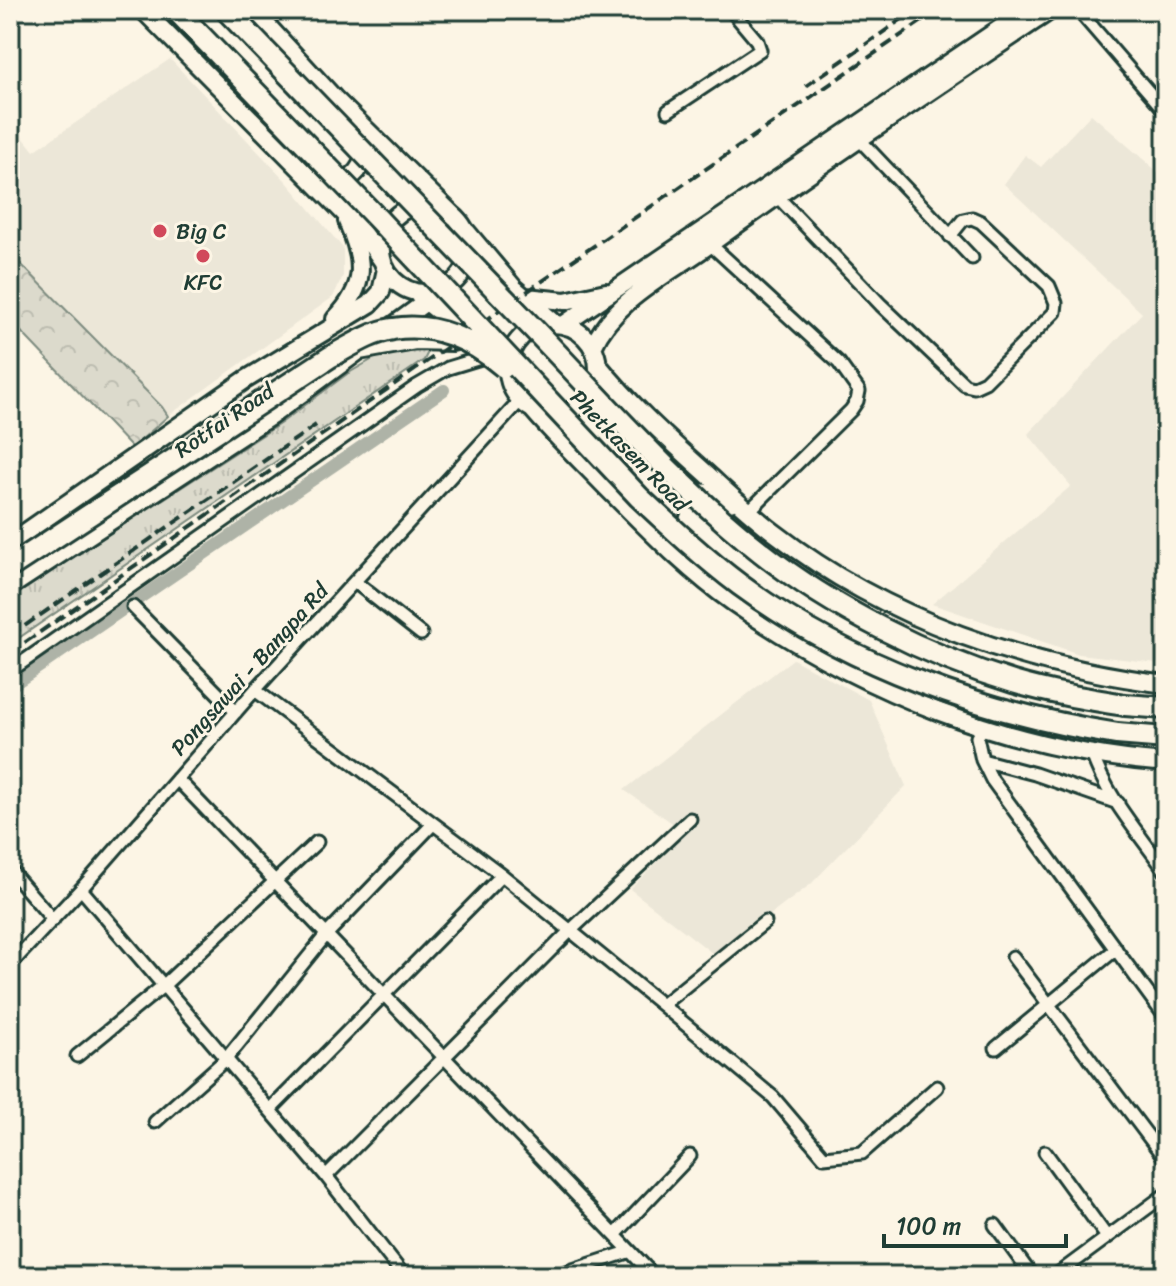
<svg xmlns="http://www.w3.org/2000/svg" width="1176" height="1286" viewBox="0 0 1176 1286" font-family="Sriracha,sans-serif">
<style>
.built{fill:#ece7d8}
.grass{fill:url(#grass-tufts);stroke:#7e8c80;stroke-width:2}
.forest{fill:url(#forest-crowns);stroke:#7e8c80;stroke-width:2}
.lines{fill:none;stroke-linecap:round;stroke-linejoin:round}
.canal{stroke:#aeb3a7;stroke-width:12}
.street-casing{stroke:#1f3d34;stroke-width:17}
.secondary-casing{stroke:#1f3d34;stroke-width:22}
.highway-casing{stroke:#1f3d34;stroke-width:26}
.street{stroke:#fcf5e5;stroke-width:11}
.secondary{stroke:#fcf5e5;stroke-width:16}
.highway{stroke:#fcf5e5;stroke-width:20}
.rail{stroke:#1f3d34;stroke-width:4;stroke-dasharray:12 6;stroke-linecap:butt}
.highway-bridge-casing{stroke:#1f3d34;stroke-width:26;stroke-linecap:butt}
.highway-bridge{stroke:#fcf5e5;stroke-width:20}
.poi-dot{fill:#d1495b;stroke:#fcf5e5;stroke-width:3}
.labels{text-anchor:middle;stroke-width:6;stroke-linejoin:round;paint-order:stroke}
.poi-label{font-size:22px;fill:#1f3d34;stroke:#fcf5e5;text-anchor:start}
.street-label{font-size:22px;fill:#1f3d34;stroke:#fcf5e5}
</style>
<defs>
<pattern id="grass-tufts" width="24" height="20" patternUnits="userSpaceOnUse" patternTransform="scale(2)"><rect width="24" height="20" fill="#dcdacc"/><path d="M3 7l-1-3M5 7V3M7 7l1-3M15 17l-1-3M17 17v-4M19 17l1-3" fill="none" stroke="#bcbcb0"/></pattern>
<pattern id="forest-crowns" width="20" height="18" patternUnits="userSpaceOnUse" patternTransform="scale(2)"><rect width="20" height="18" fill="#dcdacc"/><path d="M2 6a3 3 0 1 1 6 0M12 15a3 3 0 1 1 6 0" fill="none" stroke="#bcbcb0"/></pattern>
</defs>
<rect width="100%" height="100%" fill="#fcf5e5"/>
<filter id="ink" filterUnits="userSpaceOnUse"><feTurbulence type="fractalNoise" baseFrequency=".0125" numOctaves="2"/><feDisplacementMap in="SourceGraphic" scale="16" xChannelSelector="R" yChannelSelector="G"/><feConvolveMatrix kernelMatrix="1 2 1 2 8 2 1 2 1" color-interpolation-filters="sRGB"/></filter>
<g filter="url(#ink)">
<path class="built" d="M170,59L286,181L343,248V276L333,297L168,416L162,407L10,253V121L34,151Z
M1091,114L1166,179V664L1079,654L932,604L1071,486L1028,434L1142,313L1004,184L1025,155L1041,167Z
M793,659L869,700L906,786L811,884L716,956L630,889L687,833L624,790Z"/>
<path class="grass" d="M429,350L424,360L10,644V598L281,423L347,374L380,355Z"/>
<path class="forest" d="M10,253L162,407L168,416L132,448L10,320Z"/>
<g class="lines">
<path class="canal" d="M10,687L444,390"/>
<defs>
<path id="street" d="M1078,10L1166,112
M668,111L760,50L757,41L731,10
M859,139L972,258
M776,195L881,305L965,385L974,387L985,382L1055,312L1056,303L1049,286L981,222L972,218L963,220L950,236
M710,244L839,363L859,391L857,401L851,410L748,512
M355,582L421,634
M133,607L236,712
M10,671L417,386L448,368L484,357
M255,690L502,875L662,1005L773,1097L824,1157L862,1153L937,1087
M983,728L977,737L982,760L992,780L1166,1018
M1092,753C1106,797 1140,834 1166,872
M982,760L1035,774L1118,803
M177,779L654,1276
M10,870L53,920
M81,889L326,1176L404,1276
M1013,957L1166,1160
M10,965L81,889L255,690L520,401
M662,1005L765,922
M996,1048L1116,949
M77,1056L163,986L317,842
M270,1110L502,875
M155,1122L226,1059L326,935L433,824
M1045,1152L1107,1237
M326,1176L570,931L690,819
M995,1225L1032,1276
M615,1235L690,1156
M554,1276L628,1252
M1055,1276L1166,1194"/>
<path id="secondary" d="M143,10L360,229L383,262
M253,10L334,98L455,217
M333,185C354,180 365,167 365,145
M381 249a44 44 0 1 1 88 0a44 44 0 1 1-88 0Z
M467,232L514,288L556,324
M419,296L458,327L470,341
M526,297L565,301L606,292
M335,319C367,286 365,261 347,221
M508 369a45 45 0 1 1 90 0a45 45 0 1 1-90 0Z
M563,325L1027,10
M386,331L456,280
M593,347C614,299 669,274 710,244C822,163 936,87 1051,10
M359,351L415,341L453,342
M599,366C629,403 663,434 697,465C723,488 747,512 775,533C887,620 1027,667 1166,684
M533,410C557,438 583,463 608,489C648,529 688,571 734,603C862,692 1010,751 1166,763
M669,534C665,492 699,482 730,503
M10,543L245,380L370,304L381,292L386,269
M10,587L271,416L367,345"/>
<path id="highway" d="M1125,705L1166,708
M1117,734L1166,738"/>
</defs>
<use href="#street" class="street-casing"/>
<use href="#secondary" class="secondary-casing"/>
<use href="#highway" class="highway-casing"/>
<use href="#street" class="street"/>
<use href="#secondary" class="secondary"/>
<use href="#highway" class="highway"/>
<path class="rail" d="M806,86L915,10
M10,636L316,425
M10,653L522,295L938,10"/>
<defs>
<path id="highway-bridge" d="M176,10L377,218L639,497C672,528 704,558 740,585C850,666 983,713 1117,734
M226,10C325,113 425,216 524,319C601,398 674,484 761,552C832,608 927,656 1013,682C1050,693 1087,699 1125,705
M10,567L330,357C349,347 371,332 393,329C436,322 472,340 504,367"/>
</defs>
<use href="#highway-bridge" class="highway-bridge-casing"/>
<use href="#highway-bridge" class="highway-bridge"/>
</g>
</g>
<g class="poi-dot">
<circle cx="160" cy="231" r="8"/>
<circle cx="203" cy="256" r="8"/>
</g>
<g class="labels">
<g class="poi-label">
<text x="176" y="239">Big C</text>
<text x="203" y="290" text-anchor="middle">KFC</text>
</g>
<g class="street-label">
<text transform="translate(224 420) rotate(-34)" y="8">Rotfai Road</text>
<text transform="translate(630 450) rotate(46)" y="8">Phetkasem Road</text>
<text transform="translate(249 669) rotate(-48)" y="8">Pongsawai - Bangpa Rd</text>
</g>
</g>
<rect width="1176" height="1286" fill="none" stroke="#fcf5e5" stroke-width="40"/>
<rect x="20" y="20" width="1136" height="1246" fill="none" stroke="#1f3d34" stroke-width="3" filter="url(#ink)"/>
<path d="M884 1234v12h182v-12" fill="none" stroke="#1f3d34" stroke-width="4"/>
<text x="896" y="1234" font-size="24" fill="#1f3d34" stroke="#fcf5e5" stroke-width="6" paint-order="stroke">100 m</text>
</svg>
